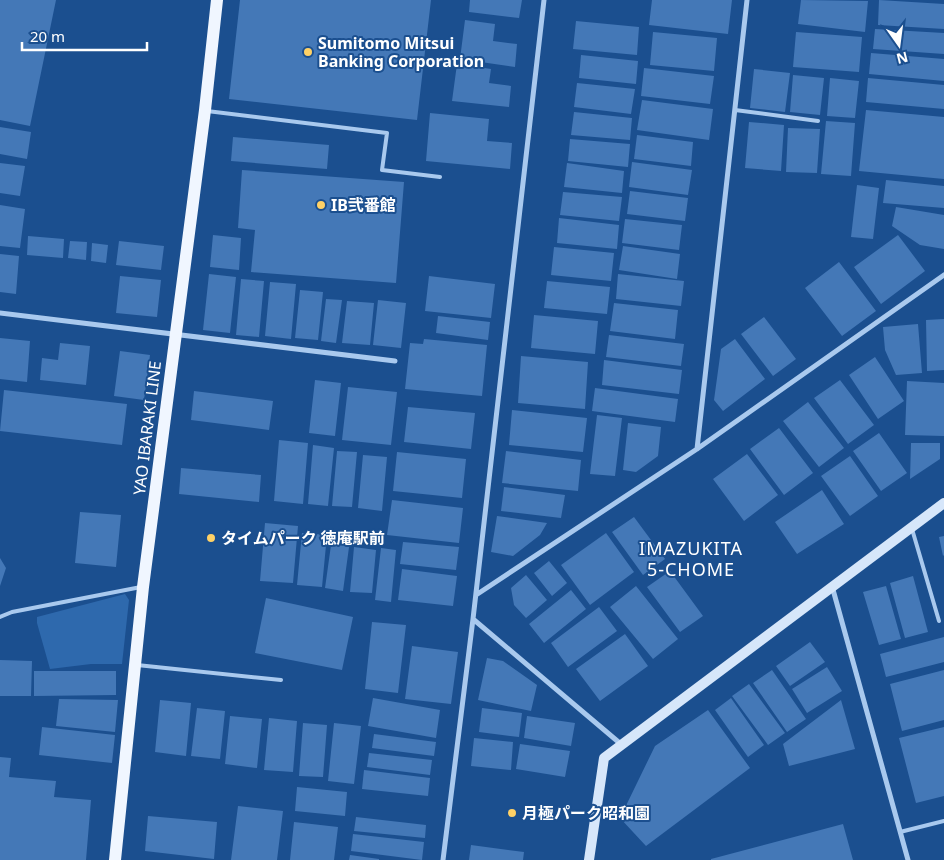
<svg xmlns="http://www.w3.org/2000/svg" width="944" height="860" viewBox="0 0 944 860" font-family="'Noto Sans','Noto Sans JP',sans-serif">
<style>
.green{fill:#2e69ad}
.building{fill:#4478b7}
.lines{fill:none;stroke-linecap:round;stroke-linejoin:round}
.lane{stroke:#a9c9ee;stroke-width:4}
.street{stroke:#a9c9ee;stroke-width:5}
.secondary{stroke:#d6e6fa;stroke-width:10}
.primary{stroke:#f0f6ff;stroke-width:12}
.poi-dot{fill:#ffd166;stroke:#1b4f8f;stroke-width:2}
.labels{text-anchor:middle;stroke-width:4;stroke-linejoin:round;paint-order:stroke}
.poi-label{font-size:16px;font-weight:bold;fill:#fff;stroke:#1b4f8f;text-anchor:start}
.street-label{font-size:16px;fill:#fff;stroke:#1b4f8f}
.neighbourhood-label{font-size:18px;letter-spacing:1px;fill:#fff;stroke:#1b4f8f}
</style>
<rect width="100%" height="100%" fill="#1b4f8f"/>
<path class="green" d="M125,594L129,600L122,664H91L50,669L37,623V617Z"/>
<path class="building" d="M0,0H56L30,126L0,120Z
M240,0H431L417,120L229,99Z
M470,0H522L519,18L469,12Z
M652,0H732L728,34L649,25Z
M801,0L868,1L865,32L798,24Z
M879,0L944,4V29L878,25Z
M465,20L495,24L493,41L517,44L515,67L460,59Z
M576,21L639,27L637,55L573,49Z
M875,29L944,33V54L873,49Z
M653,32L717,38L714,71L650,65Z
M796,32L862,37L859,72L793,67Z
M871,53L944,59V81L869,74Z
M581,55L638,61L636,84L579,78Z
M457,64L491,69L489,83L511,86L509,107L452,101Z
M644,68L714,76L710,104L641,96Z
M754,69L790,73L785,112L750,108Z
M793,75L824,78L820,115L790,112Z
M830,78L859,81L855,118L827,116Z
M868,78L944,85V109L866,102Z
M577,83L635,89L631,114L574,107Z
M642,100L713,109L709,140L637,130Z
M866,110L944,117V179L859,171Z
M574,112L632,118L630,140L571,135Z
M430,113L489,119L487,141L512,143L510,169L426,161Z
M826,121L855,123L851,176L821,174Z
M749,122L784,125L781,171L745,168Z
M0,127L31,132L27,159L0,154Z
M788,128L820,129L817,173L786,172Z
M637,135L693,142L691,166L634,159Z
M233,137L329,145L327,169L231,161Z
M570,139L630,144L628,167L568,161Z
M632,162L692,170L688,195L629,187Z
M0,163L25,166L20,196L0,193Z
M567,163L624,171L622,193L564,187Z
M242,170L404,182L396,283L251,272L255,230L238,228Z
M886,180L944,186V208L883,203Z
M857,185L879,188L873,239L851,237Z
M630,191L688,198L685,221L627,214Z
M563,192L622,197L619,221L560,215Z
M0,205L25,209L20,248L0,246Z
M896,207L944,215V249L920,245L892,226Z
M559,218L619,225L617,249L557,243Z
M625,219L682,225L679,250L622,243Z
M213,235L241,238L239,270L210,267Z
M898,235L925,271L881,304L854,267Z
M28,236L64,239L63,258L27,255Z
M70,241L87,242L86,260L68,258Z
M119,241L164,246L161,270L116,265Z
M92,243L108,245L106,263L91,261Z
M623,246L680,254L677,279L619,270Z
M554,247L614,253L611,281L551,275Z
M0,254L19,256L16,294L0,292Z
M839,262L876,311L842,336L805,288Z
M209,274L236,277L230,333L203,330Z
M618,274L684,281L681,306L616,299Z
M120,276L161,280L157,317L116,313Z
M429,276L495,284L491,318L425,311Z
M241,279L264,281L259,337L236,335Z
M547,281L610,287L607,314L544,308Z
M270,282L296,284L291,339L265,336Z
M300,290L323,292L318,340L295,338Z
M326,299L342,300L336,343L321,341Z
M378,300L406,303L401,348L373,345Z
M347,301L374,303L370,345L342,343Z
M614,303L678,310L675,339L610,331Z
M534,315L598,321L595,354L531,348Z
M438,316L490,322L488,340L436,333Z
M764,317L796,359L773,376L741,334Z
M944,319V370L927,371L926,320Z
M918,324L922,373L896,375L885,350L883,327Z
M609,335L684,344L681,366L606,357Z
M0,338L30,341L27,382L0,379Z
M424,339L487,345L482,396L405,389L410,343L423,344Z
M735,339L765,379L723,411L714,400L721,349Z
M60,343L90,346L86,385L40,380L42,358L58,360Z
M120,351L150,355L144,400L114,396Z
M521,356L588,362L585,409L518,403Z
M875,357L904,401L878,419L849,375Z
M604,360L682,370L679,394L602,385Z
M315,380L341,383L335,436L309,433Z
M840,380L874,425L848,444L814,398Z
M907,381L944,383V436L905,435Z
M348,387L397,392L391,445L342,440Z
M595,388L678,399L675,422L592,411Z
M4,390L127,404L122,445L0,431Z
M194,391L273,401L269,430L191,420Z
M808,402L844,448L819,467L783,421Z
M408,407L475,413L471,449L404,442Z
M512,410L587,418L583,452L509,445Z
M597,415L622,418L615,476L590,474Z
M628,423L661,427L658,456L636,472L623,470Z
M779,428L813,473L784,495L750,449Z
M879,433L907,473L881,491L853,451Z
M279,440L308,443L303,504L274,501Z
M911,443H940V459L910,479Z
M313,445L334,448L328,506L308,504Z
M337,451L357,452L352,507L332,506Z
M506,451L581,460L578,491L502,483Z
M397,452L466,459L462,498L393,491Z
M747,454L778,495L744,521L713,479Z
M363,455L387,457L382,511L358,508Z
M850,456L878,496L850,516L821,476Z
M181,468L261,475L259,502L179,494Z
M504,487L565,495L561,518L501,511Z
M822,490L844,524L797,554L775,522Z
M392,500L463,508L459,543L387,535Z
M80,512L121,515L116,567L75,563Z
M497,516L547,523L540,535L513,556L491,552Z
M634,517L665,559L643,575L612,532Z
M265,523L298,526L293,583L260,581Z
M302,533L327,535L322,587L297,585Z
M606,533L634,572L590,605L561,565Z
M944,536V555L943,556L939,537Z
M332,538L350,540L343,591L325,588Z
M403,542L459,547L456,570L400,564Z
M354,547L376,550L372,593L350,592Z
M381,548L396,550L391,602L375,600Z
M0,558L6,568L0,586Z
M549,561L567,583L552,596L534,573Z
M402,569L457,576L453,606L398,600Z
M670,571L703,616L680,632L647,587Z
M526,575L547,600L526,618L514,605L511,588Z
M913,576L928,632L905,638L890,583Z
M636,586L678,639L653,659L610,607Z
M886,586L901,639L879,645L863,592Z
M571,590L586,609L544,643L529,624Z
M266,598L353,617L342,670L255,653Z
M599,607L617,631L568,667L551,643Z
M372,622L406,625L398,693L365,689Z
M625,634L648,666L600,701L576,669Z
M944,637V662L886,677L880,654Z
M810,642L825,662L790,686L776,666Z
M412,646L458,652L451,704L405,699Z
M487,658L503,661L537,685L531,711L478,700Z
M0,660L32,661L31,696H0Z
M827,667L842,691L807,713L792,689Z
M772,670L806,719L787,732L753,683Z
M944,670V720L902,731L890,684Z
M34,671H116V695L34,696Z
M749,684L785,733L768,745L732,696Z
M373,698L440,710L436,738L368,726Z
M731,698L764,745L748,757L715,710Z
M59,699L118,700L115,732L56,726Z
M160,700L191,703L186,756L155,752Z
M841,700L855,749L789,766L783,744Z
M197,708L225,711L220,759L191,756Z
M482,708L522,713L519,737L479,732Z
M708,710L750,768L646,846L620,818L655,746Z
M230,716L262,719L257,768L225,764Z
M527,716L575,723L571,746L524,738Z
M269,718L297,721L293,772L264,770Z
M303,723L327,725L323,777L299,776Z
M334,723L361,726L354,784L328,781Z
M42,727L115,735L112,763L39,755Z
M944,727V796L916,803L899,738Z
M374,734L436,742L434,756L372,748Z
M474,738L513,742L511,770L471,766Z
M520,744L570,751L565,777L516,769Z
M369,753L432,760L430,775L367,767Z
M0,757L11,758L9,777L56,781L54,797L91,800L86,860H0Z
M364,770L430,778L428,796L362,789Z
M297,787L347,792L345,816L295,811Z
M238,806L283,811L277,860H231Z
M148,816L217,822L214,859L145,851Z
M356,817L426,825L425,838L354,831Z
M294,822L338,827L334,860H290Z
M843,824L853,860H711V859Z
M353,834L424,842L422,860L351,851Z
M471,845L524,852L523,860H469Z
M350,855L379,859V860H349Z"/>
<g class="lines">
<path class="lane" d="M735,110L818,121
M207,111L387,133L382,170L440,177
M912,529L939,621
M0,617L12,612L141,587
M137,665L281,680
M900,832L944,821"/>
<path class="street" d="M544,0L473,619L622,745
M0,313L395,361
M697,449L747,0
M832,586L908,860
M476,595L697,449L944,275
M443,860L473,619"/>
<path class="secondary" d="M589,860L604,758L944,503"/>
<path class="primary" d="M115,860L143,587L205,110L217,0"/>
</g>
<g class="poi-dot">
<circle cx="308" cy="52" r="5"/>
<circle cx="321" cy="205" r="5"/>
<circle cx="211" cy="538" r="5"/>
<circle cx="512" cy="813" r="5"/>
</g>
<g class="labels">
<g class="poi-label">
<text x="318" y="49">Sumitomo Mitsui<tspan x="318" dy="18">Banking Corporation</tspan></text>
<text x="331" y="211">IB弐番館</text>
<text x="221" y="544">タイムパーク 徳庵駅前</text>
<text x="522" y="819">月極パーク昭和園</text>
</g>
<g class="street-label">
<text transform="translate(147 428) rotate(-83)" y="6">YAO IBARAKI LINE</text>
</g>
<g class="neighbourhood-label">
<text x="691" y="555">IMAZUKITA<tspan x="691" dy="21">5-CHOME</tspan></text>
</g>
</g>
<g transform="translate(899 45) rotate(166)" stroke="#1b4f8f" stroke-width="4" paint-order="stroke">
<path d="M0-4L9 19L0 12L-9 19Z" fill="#ffffff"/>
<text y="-8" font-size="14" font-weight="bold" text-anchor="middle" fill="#ffffff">N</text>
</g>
<path d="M22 42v8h125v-8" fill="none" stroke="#ffffff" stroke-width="2.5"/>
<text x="30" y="42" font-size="15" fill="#ffffff" stroke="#1b4f8f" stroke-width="4" paint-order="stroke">20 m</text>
</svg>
